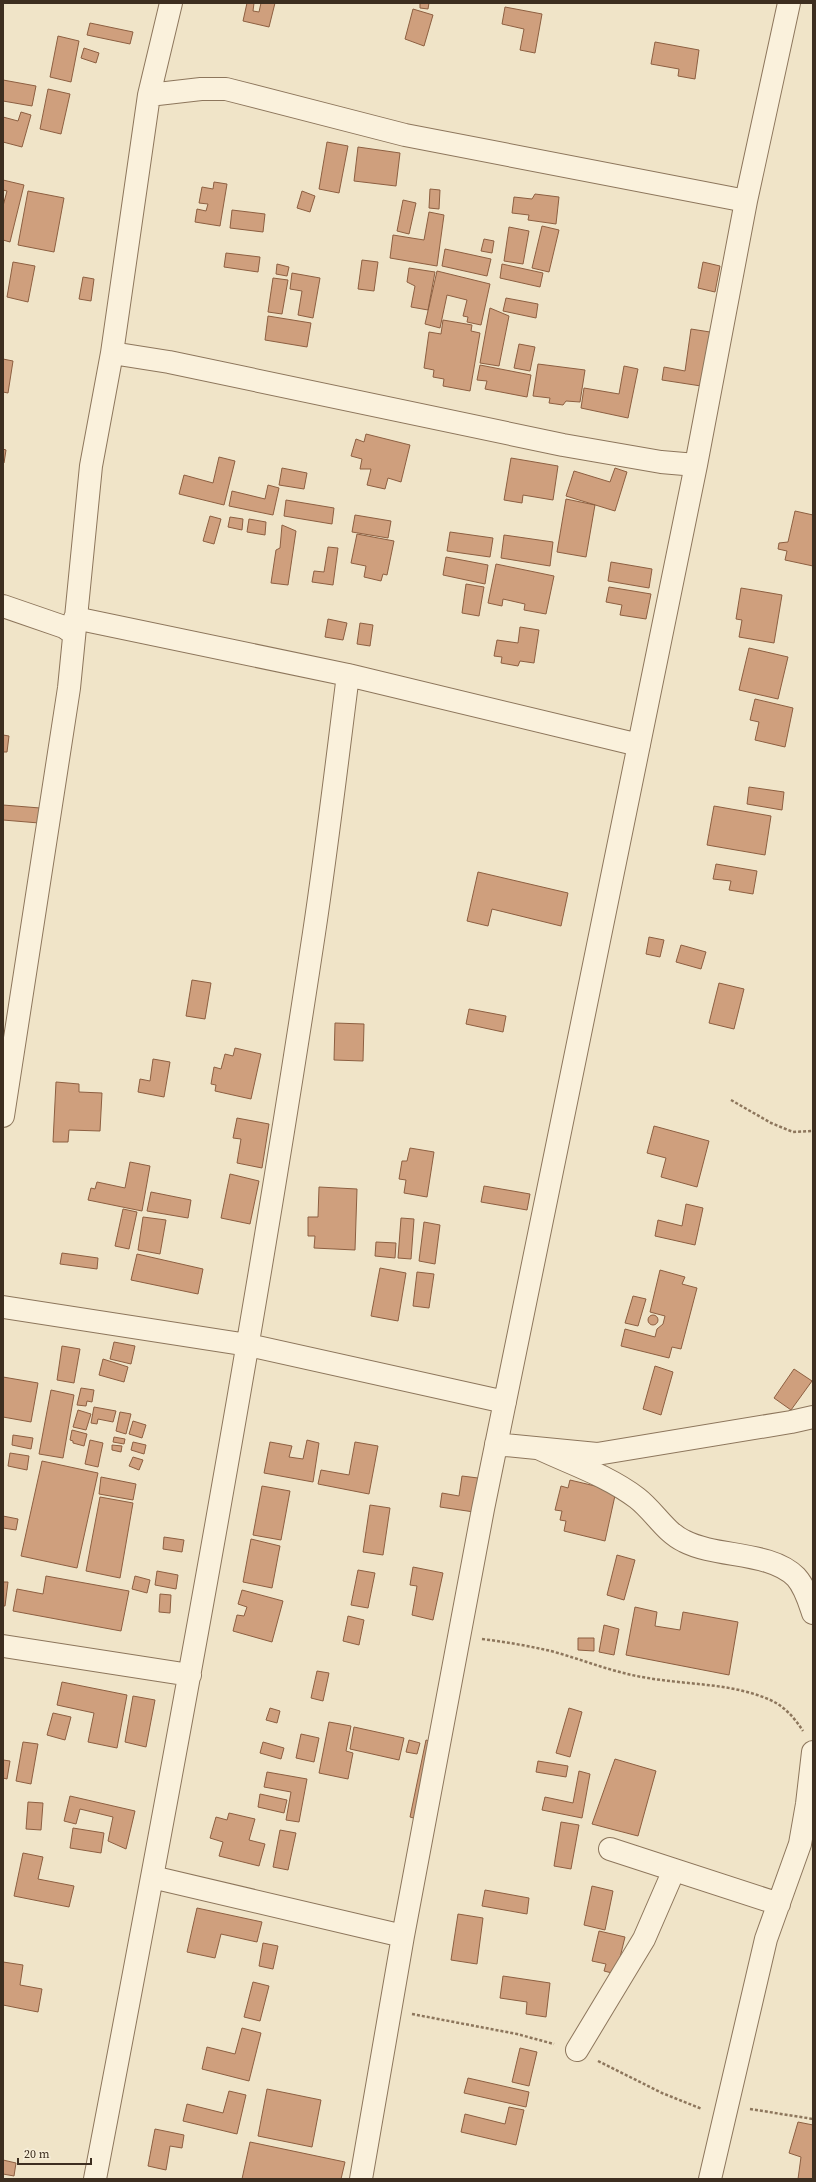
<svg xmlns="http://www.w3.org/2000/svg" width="816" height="2182" viewBox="0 0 816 2182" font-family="'Source Serif 4',serif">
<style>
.building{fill:#cf9f7d;stroke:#8d5f41}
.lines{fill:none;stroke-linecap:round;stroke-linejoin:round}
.street-casing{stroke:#8d765c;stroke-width:24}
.path{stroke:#8d765c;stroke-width:2.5;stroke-dasharray:3 2;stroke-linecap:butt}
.street{stroke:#faf1dc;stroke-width:22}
</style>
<rect width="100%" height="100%" fill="#f0e4c8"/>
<path class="building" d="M247,3H254L253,11L259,12L261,3H275L269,27L243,21Z
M420,3H429L428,9L420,8Z
M505,7L542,14L535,53L520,50L524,29L502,24Z
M413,9L433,15L424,46L405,39Z
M90,23L133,32L130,44L87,35Z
M58,36L79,41L71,82L50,77Z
M655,42L699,50L695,79L678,76L679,69L651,64Z
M84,48L99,53L96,63L81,58Z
M3,80L36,86L32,106L3,101Z
M48,89L70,94L61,134L40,129Z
M21,112L31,115L22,147L3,142V117L18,121Z
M327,142L348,146L339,193L319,189Z
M358,147L400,153L396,186L354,181Z
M3,180L24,185L10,242L3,240V206L7,191L3,190Z
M214,182L227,184L220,226L195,222L197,209L206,211L208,204L199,203L202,187L213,189Z
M430,189L440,190L439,209L429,208Z
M28,191L64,198L54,252L18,245Z
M302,191L315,196L310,212L297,208Z
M535,194L559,197L556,224L528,220L529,215L512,213L514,197L532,199Z
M403,200L416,203L409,234L397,231Z
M232,210L265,214L263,232L230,228Z
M429,212L444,215L437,266L390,258L393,235L424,240Z
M542,226L559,230L549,272L532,268Z
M509,227L529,231L523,264L504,261Z
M484,239L494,241L492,253L481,251Z
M445,249L491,259L487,276L442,266Z
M226,253L260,257L258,272L224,267Z
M362,260L378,262L374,291L358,289Z
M13,262L35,266L28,302L7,297Z
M703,262L720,266L715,292L698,288Z
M277,264L289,267L287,276L276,274Z
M502,264L543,273L540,287L500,278Z
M409,268L435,272L428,310L411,307L415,286L407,282Z
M437,271L490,284L481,325L467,322L468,317L463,316L467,300L447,295L440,328L425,324Z
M292,273L320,278L313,318L298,315L302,291L290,289Z
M83,277L94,279L91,301L79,299Z
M273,278L288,280L282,314L268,312Z
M506,298L538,304L536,318L503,311Z
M490,308L509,316L499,366L480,363Z
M268,316L311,323L307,347L265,340Z
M443,320L472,325L471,331L480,333L470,391L443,386L444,379L433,377L434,370L424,368L429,332L441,334Z
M691,329L710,332L701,386L662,380L664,367L685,371Z
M519,344L535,347L530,371L514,368Z
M3,359L13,361L8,393L3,392Z
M538,364L585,370L580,402L566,401L563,405L549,403L550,398L533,396Z
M480,365L531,375L527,397L485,389L487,381L477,380Z
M624,366L638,369L628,418L581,408L584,388L619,394Z
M366,434L410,445L401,482L388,478L385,489L367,485L371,469H360L362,459L351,456L356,439L364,442Z
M3,449L6,450L4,463H3Z
M219,457L235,461L224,505L179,494L184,475L213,483Z
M511,458L558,466L553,500L523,495L522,503L504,500Z
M282,468L307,473L304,489L279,485Z
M615,468L627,472L615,511L566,496L574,471L610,482Z
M268,485L279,488L273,515L229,506L232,491L265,499Z
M566,499L595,505L586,557L557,552Z
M286,500L334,508L332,524L284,516Z
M795,511L813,515V566L785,560L787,551L778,549L779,543L788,542Z
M355,515L391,521L388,538L352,532Z
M210,516L221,519L214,544L203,541Z
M230,517L243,519L242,530L228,527Z
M249,519L266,522L265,535L247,532Z
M282,525L296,531L288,585L271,583L276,550L280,548Z
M450,532L493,538L490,557L447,551Z
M357,534L394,541L387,575L383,574L381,581L364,577L366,566L351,563Z
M504,535L553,542L550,566L501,558Z
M328,547L338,548L333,585L312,582L314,571L324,572Z
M446,557L488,565L485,584L443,575Z
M611,562L652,569L649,588L608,581Z
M496,564L554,576L546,614L524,610L525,604L503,599L502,606L488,603Z
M466,584L484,587L479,616L462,613Z
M609,587L651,594L646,619L620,615L622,605L606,602Z
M741,588L782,595L774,643L739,637L742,620L736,619Z
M328,619L347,623L343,640L325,637Z
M360,623L373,625L370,646L357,644Z
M520,627L539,630L534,663L520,661L518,666L501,663L502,657L494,656L497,640L518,643Z
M749,648L788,657L778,699L739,690Z
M755,699L793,708L785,747L755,740L759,722L750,720Z
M3,735L9,736L7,752H3Z
M749,787L784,792L782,810L747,804Z
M3,805L40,808L39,823L3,820Z
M714,806L771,816L765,855L707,845Z
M716,864L757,871L753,894L729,890L731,881L713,879Z
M478,872L568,893L561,926L492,909L488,926L467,921Z
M649,937L664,940L660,957L646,954Z
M681,945L706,952L701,969L676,962Z
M192,980L211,983L205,1019L186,1016Z
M719,983L744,989L734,1029L709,1023Z
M469,1009L506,1016L503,1032L466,1024Z
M335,1023L364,1024L363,1061L334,1060Z
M235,1048L261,1054L251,1099L215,1091L216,1085L211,1084L214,1067L221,1069L225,1054L233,1056Z
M153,1059L170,1062L164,1097L138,1092L140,1079L150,1081Z
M56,1082L79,1084V1092L102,1093L100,1131L69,1130L68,1142H53Z
M237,1118L269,1124L262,1168L237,1163L241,1139L233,1138Z
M654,1126L709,1141L697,1187L661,1177L666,1158L647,1153Z
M410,1148L434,1152L427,1197L404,1193L406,1180L399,1179L402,1161H407Z
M130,1162L150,1166L142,1211L88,1200L91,1188L95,1189L97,1182L125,1188Z
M230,1174L259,1181L250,1224L221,1218Z
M484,1186L530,1194L527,1210L481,1202Z
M319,1187L357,1189L355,1250L314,1248L315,1236H308V1217H318Z
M151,1192L191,1200L188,1218L147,1211Z
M686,1204L703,1208L695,1245L655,1236L658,1220L682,1226Z
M123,1209L137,1212L129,1249L115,1246Z
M143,1217L166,1220L160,1254L138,1250Z
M401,1218L414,1219L411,1259L398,1258Z
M424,1222L440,1225L435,1264L419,1261Z
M376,1242L396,1243L395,1258L375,1256Z
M62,1253L98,1258L97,1269L60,1264Z
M137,1254L203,1269L198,1294L131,1280Z
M380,1268L406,1273L398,1321L371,1316Z
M660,1270L685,1277L682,1284L697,1288L681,1349L672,1347L669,1358L621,1346L625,1329L655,1337L657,1329L663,1324L665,1316L650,1312Z
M417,1272L434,1274L429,1308L413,1306Z
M633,1296L646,1299L638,1326L625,1323Z
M648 1320a5 5 0 1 1 10 0a5 5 0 1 1-10 0Z
M114,1342L135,1346L131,1364L110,1359Z
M62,1346L80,1349L74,1383L57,1380Z
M103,1359L128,1367L124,1382L99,1375Z
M655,1366L673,1372L661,1415L643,1409Z
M794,1369L812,1381L791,1410L774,1398Z
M3,1377L38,1383L31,1422L3,1417Z
M81,1388L94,1390L92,1402L87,1401L86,1406L77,1405Z
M51,1390L74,1395L63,1458L39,1454Z
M94,1407L116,1411L113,1422L98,1419L97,1424L91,1423Z
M78,1410L91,1414L86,1430L73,1427Z
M120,1412L131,1414L126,1434L116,1431Z
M133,1421L146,1425L142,1438L129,1434Z
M72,1430L87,1434L84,1446L73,1443V1441L70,1440Z
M13,1435L33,1438L31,1449L12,1445Z
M114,1437L125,1439L124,1444L113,1442Z
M90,1440L103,1443L98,1467L85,1464Z
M307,1440L319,1443L313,1482L264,1473L270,1442L292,1446L289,1457L303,1459Z
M133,1442L146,1445L144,1454L131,1450Z
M355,1442L378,1446L369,1494L318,1484L321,1470L349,1475Z
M112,1445L122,1446L121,1452L112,1450Z
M10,1453L29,1456L27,1470L8,1466Z
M133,1457L143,1460L139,1470L129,1466Z
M42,1461L98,1473L77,1568L21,1556Z
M462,1476L478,1478L474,1512L440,1507L442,1493L459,1496Z
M101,1477L136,1484L133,1500L99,1494Z
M570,1480L616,1491L605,1541L564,1531L566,1521L560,1520L562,1511L555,1510L561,1486L568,1488Z
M262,1486L290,1491L281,1540L253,1535Z
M100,1497L133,1503L120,1578L86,1571Z
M370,1505L390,1508L383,1555L363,1552Z
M3,1516L18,1519L16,1530L3,1528Z
M164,1537L184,1540L182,1552L163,1549Z
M251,1539L280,1546L272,1588L243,1582Z
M617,1555L635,1560L624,1600L607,1595Z
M413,1567L443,1573L433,1620L412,1615L417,1586L410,1585Z
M358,1570L375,1573L368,1608L351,1605Z
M157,1571L178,1575L176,1589L155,1585Z
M46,1576L129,1591L121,1631L13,1611L17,1589L43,1594Z
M135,1576L150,1580L147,1593L132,1589Z
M3,1582H8L5,1606H3Z
M242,1590L283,1601L272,1642L233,1631L237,1615L244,1616L247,1607L238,1604Z
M160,1594L171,1595L170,1613L159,1612Z
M635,1607L657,1612L655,1626L680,1630L683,1612L738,1622L729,1675L626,1655Z
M348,1616L364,1620L359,1645L343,1641Z
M604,1625L619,1629L614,1655L599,1652Z
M578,1638H594V1651L578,1650Z
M317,1671L329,1673L323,1701L311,1698Z
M62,1682L127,1695L117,1748L88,1742L94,1713L57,1705Z
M133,1696L155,1700L146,1747L125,1742Z
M270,1708L280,1711L277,1723L266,1720Z
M569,1708L582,1712L570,1757L556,1753Z
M53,1713L71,1717L65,1740L47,1735Z
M329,1722L351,1726L346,1751L353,1753L348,1779L319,1773Z
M354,1727L404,1738L399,1760L350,1749Z
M301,1734L319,1738L314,1762L296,1758Z
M409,1740L420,1743L417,1754L406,1752Z
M426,1740L437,1743L421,1820L410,1817Z
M23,1742L38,1744L31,1784L16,1781Z
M263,1742L284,1748L281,1759L260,1753Z
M615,1759L656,1771L638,1836L592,1824Z
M3,1760L10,1761L7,1779L3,1778Z
M538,1761L568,1766L566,1777L536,1772Z
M579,1771L590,1774L582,1818L542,1810L545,1797L573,1803Z
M267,1772L307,1779L299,1822L286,1820L291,1792L264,1787Z
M260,1794L287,1800L284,1813L258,1807Z
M70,1796L135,1811L126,1849L108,1841L113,1817L80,1809L76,1824L64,1821Z
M28,1802L43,1803L41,1830L26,1829Z
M229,1813L255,1819L249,1840L265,1844L259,1866L219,1856L223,1842L210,1838L216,1817L227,1820Z
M561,1822L579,1825L571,1869L554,1866Z
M73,1828L104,1833L101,1853L70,1848Z
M280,1830L296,1833L288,1870L273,1867Z
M23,1853L43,1857L38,1879L74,1886L69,1907L14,1896Z
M592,1886L613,1891L605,1930L584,1925Z
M485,1890L529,1898L527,1914L482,1906Z
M197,1908L262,1922L257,1942L221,1934L215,1958L187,1952Z
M458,1914L483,1918L477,1964L451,1960Z
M599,1931L625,1937L616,1974L604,1971L606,1964L592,1961Z
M263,1943L278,1946L273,1969L259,1966Z
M3,1962L23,1965L20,1985L42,1989L38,2012L3,2005Z
M503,1976L550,1983L546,2017L526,2014L527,2002L500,1998Z
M253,1982L269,1986L260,2021L244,2017Z
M242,2028L261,2033L249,2081L202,2069L207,2047L235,2054Z
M520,2048L537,2052L529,2086L512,2082Z
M468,2078L529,2092L526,2107L464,2093Z
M267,2089L321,2100L312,2147L258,2136Z
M229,2091L246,2095L237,2134L183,2121L187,2104L223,2113Z
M509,2107L524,2110L516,2145L461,2132L465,2114L505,2124Z
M798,2122L813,2125V2179H798L801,2157L789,2153Z
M155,2129L184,2135L182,2148L170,2146L166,2170L148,2166Z
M250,2142L345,2162L341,2179H242Z
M3,2160L16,2163L14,2176L3,2174Z"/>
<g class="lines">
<defs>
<path id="street" d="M149,95L201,89H226L405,135L746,201
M112,353L169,362L563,445L661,462L696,465
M3,606L64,627L74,634
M75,618L348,675L639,745
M3,1116L69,688L91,466L112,353L149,95L171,3
M3,1307L248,1345L505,1402
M496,1444L597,1454L791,1422L813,1417
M540,1449C572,1464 608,1476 637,1498C654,1511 665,1532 684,1541C717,1558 770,1551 796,1577C805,1587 809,1601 813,1613
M3,1646L190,1675
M610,1849L779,1904
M152,1877L403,1936
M577,2050L644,1939L674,1870
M95,2179C174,1765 251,1350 314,933C327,847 337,761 348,675
M361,2179L403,1936L483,1509L696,465L746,201L789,3
M710,2179L766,1939L800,1844L807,1804L813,1752"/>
</defs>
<use href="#street" class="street-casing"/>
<path class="path" d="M731,1100L771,1123L793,1132L813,1131
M482,1639C506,1642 529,1646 551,1651C584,1660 614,1673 648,1678C688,1685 730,1683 768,1699C783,1705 794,1717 803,1731
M412,2014L517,2034L554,2044
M598,2061L662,2093L702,2109
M750,2109L813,2119"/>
<use href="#street" class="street"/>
</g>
<rect width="816" height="2182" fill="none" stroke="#3d2e20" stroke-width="8"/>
<path d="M18 2158v6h73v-6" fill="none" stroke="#3d2e20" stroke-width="2"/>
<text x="24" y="2158" font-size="12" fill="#3d2e20" stroke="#f7eed8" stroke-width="3" paint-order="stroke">20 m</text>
</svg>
